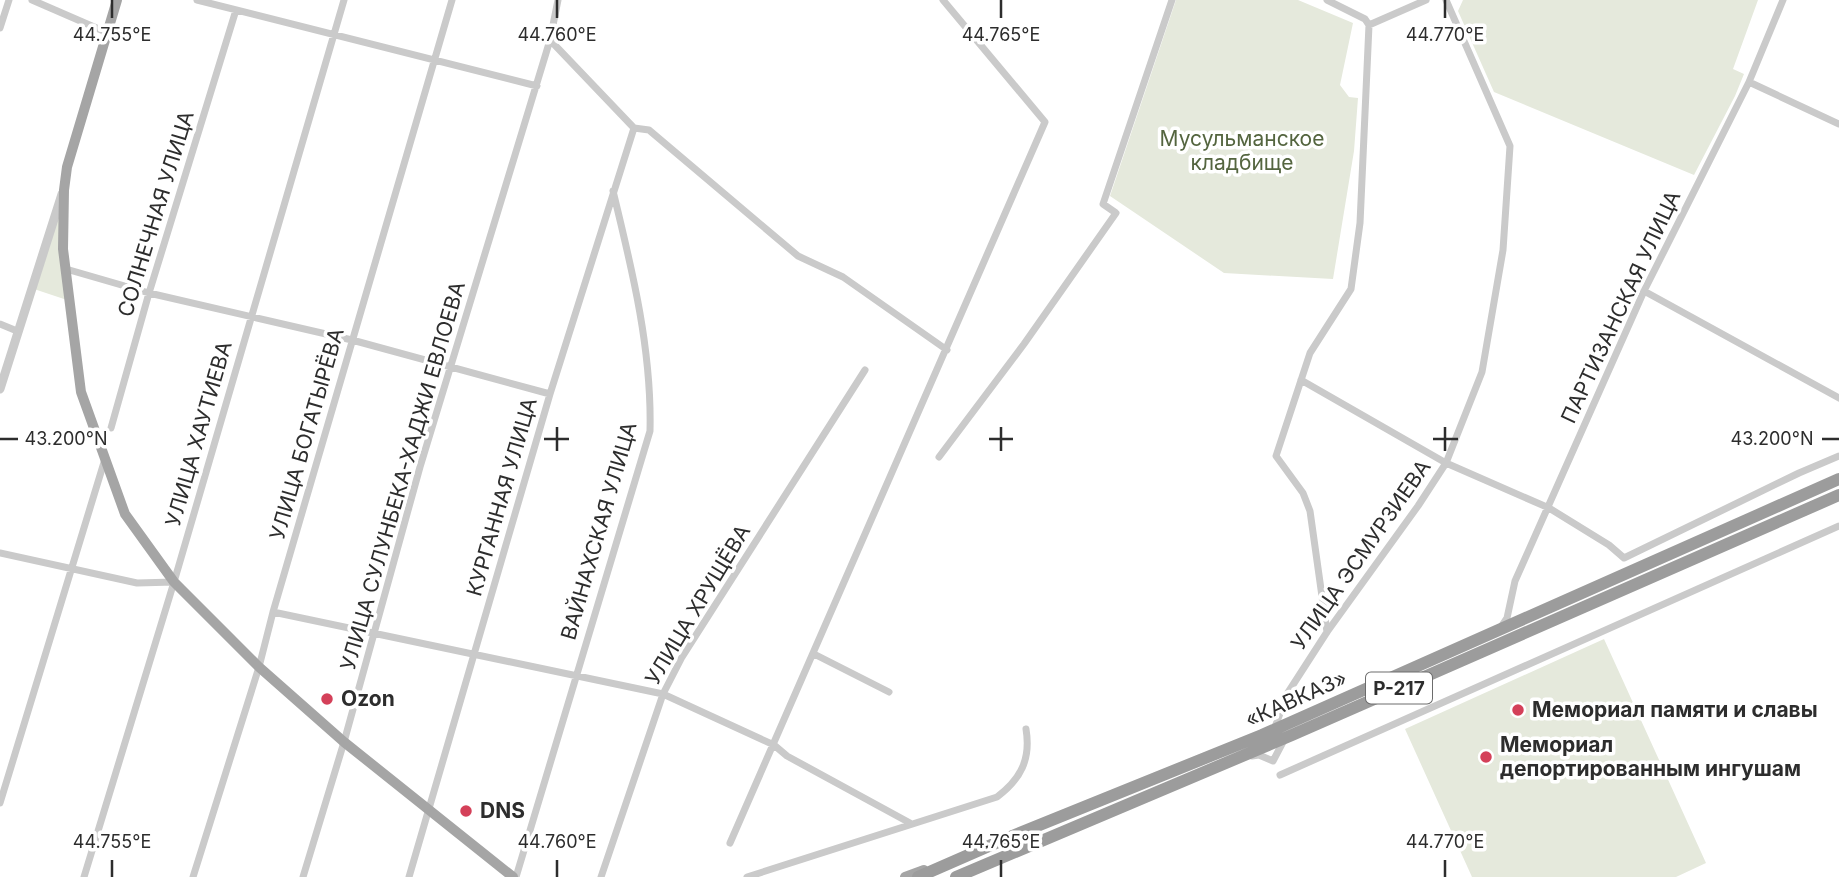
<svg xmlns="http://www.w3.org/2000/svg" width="1839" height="877" viewBox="0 0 1839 877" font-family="Inter,sans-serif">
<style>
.green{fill:#e5e9dc}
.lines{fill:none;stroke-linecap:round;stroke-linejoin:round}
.minor{stroke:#cacaca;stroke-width:7}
.tertiary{stroke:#cacaca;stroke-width:9}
.primary{stroke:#a5a5a5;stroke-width:10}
.trunk{stroke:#9c9c9c;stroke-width:12}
.ticks{fill:none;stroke:#2d2d2d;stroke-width:2.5}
.poi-dot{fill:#d44059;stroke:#fff;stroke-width:2.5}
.labels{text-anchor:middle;stroke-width:7;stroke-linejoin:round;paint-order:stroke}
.shield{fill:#fff;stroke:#6c6c6c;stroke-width:2}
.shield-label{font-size:19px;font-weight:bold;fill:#2d2d2d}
.park-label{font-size:21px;fill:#54653f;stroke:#fff}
.street-label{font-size:21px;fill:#2d2d2d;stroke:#fff}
.poi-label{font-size:21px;font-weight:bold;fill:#2d2d2d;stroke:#fff;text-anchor:start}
.ticks-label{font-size:18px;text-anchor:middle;fill:#2d2d2d;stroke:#fff;stroke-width:7;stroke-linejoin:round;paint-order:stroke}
</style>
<rect width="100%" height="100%" fill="#fff"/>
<path class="green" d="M1176,0H1298L1353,23L1340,85L1349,97L1358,98L1354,151L1333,279L1224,273L1110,196Z
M1463,0H1758L1733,69L1744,74L1735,96L1694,175L1494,92L1458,11Z
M64,190L70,301L31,288Z
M1604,639L1706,863L1676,877H1472L1405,729Z"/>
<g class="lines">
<path class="minor" d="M32,0L108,33
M197,0L537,86
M1369,25L1426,0
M0,28L9,0
M550,40L558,0
M1749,82L1839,124
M66,269L149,293L352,340L550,394
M1644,291L1839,398
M0,324L17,331
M1301,380L1446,463L1549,508L1609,545L1624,558L1799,473L1839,456
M111,428L149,293L236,10
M939,457L1024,344L1116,213L1103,204L1172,0
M0,553L137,583L174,582
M273,612L663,694L774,745L787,756L910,823
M1501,627L1507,618L1515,581L1644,291L1749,82L1783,0
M1327,632L1310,511L1303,493L1276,456L1310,353L1351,289L1360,223L1369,25L1365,19L1327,0
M814,654L889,692
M1275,727L1287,694L1327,632L1418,506L1446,463L1482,372L1503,250L1510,146L1446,0
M1252,756L1259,755L1273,761L1283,742
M1280,775L1839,526
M0,803L105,459
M730,843L1045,122L943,0
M84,877L174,582L344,0
M193,877L259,667L273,612L452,0
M303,877L344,742L420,467L550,40L634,128L649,130L798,256L843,277L947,350
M409,877L550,394L634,128
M516,877L650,431C652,350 632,269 613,191
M601,877L663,694L682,657L865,370
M747,877L997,797C1021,779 1031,759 1026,729"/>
<path class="tertiary" d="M0,389L62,194"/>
<path class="primary" d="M117,0L67,167L64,190L63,249L81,392L125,514L174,582L259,667L344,742L513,877
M905,877L924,870"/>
<path class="trunk" d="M918,877L1005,839L1262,735L1839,479
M956,877L1292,735L1839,495"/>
</g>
<path class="ticks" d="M112,0V18M557,0V18M1001,0V18M1445,0V18M557,427V451M1001,427V451M1445,427V451M0,439H18M544,439H569M989,439H1013M1433,439H1458M1822,439H1839M112,860V877M557,860V877M1001,860V877M1445,860V877"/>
<g class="poi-dot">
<circle cx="327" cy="699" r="7"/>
<circle cx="1518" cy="710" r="7"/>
<circle cx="1486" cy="757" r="7"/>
<circle cx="466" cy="811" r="7"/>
</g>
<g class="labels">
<rect class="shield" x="1366" y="672.5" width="66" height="31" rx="5"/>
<g class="shield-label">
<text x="1399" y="695">Р-217</text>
</g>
<g class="park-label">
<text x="1242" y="146">Мусульманское<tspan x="1242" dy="24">кладбище</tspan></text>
</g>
<g class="street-label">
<text transform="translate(156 214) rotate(-73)" y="7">СОЛНЕЧНАЯ УЛИЦА</text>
<text transform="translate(1621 307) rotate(-65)" y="7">ПАРТИЗАНСКАЯ УЛИЦА</text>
<text transform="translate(199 434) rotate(-74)" y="7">УЛИЦА ХАУТИЕВА</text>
<text transform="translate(307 434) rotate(-74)" y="7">УЛИЦА БОГАТЫРЁВА</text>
<text transform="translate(403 476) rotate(-74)" y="7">УЛИЦА СУЛУНБЕКА-ХАДЖИ ЕВЛОЕВА</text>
<text transform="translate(502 497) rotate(-74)" y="7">КУРГАННАЯ УЛИЦА</text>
<text transform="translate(599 531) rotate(-74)" y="7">ВАЙНАХСКАЯ УЛИЦА</text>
<text transform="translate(1361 555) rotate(-55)" y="7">УЛИЦА ЭСМУРЗИЕВА</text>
<text transform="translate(698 605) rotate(-59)" y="7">УЛИЦА ХРУЩЁВА</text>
<text transform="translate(1296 699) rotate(-24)" y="7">«КАВКАЗ»</text>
</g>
<g class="poi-label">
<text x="341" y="706">Ozon</text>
<text x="1532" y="717">Мемориал памяти и славы</text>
<text x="1500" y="752">Мемориал<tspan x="1500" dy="24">депортированным ингушам</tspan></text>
<text x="480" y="818">DNS</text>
</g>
</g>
<g class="ticks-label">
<text x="112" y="41">44.755°E</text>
<text x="557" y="41">44.760°E</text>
<text x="1001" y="41">44.765°E</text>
<text x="1445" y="41">44.770°E</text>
<text x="66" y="445">43.200°N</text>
<text x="1772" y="445">43.200°N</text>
<text x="112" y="848">44.755°E</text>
<text x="557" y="848">44.760°E</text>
<text x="1001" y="848">44.765°E</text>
<text x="1445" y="848">44.770°E</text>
</g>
</svg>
